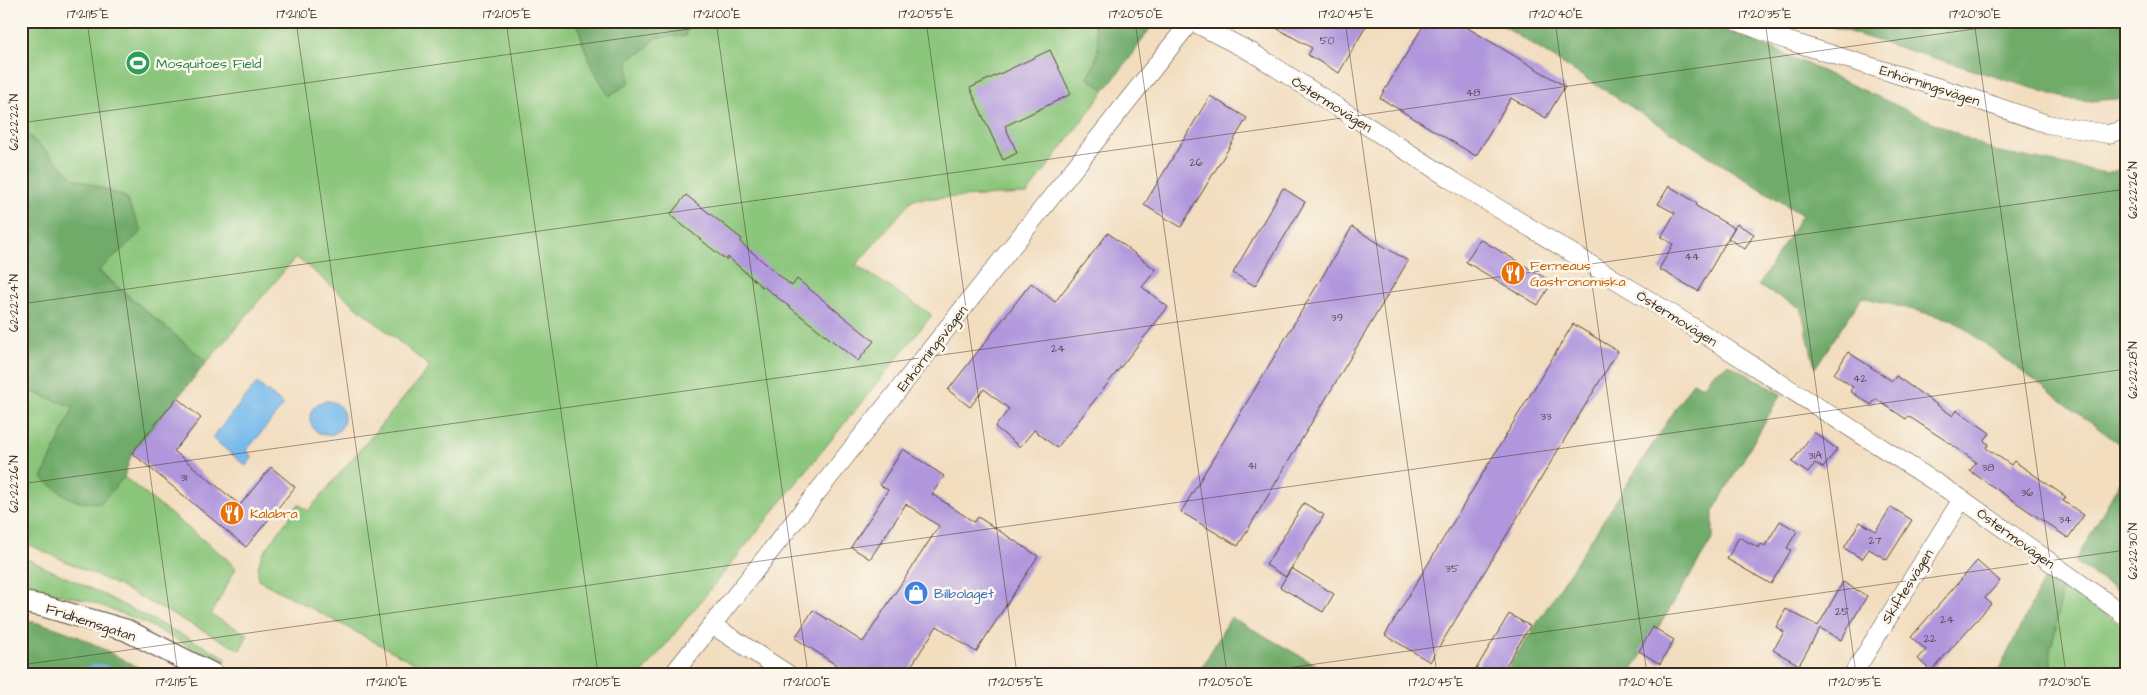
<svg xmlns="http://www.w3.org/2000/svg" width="2147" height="695" viewBox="0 0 2147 695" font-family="'Architects Daughter',sans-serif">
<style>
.green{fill:#8bc67b;stroke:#63784c}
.forest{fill:#70ab6b;stroke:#566a44}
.water{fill:#76baec;stroke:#587285}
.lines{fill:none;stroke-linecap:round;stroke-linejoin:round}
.stream{stroke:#76baec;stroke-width:5.5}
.building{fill:#b096dc}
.minor-casing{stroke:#564536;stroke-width:19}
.tertiary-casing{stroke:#564536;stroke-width:23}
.minor{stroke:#fff;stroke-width:18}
.tertiary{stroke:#fff;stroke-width:21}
.ticks{fill:none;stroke:#3b2a1e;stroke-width:1;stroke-opacity:0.45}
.labels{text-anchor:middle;stroke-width:5;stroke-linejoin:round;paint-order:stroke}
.number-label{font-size:11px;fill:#58454e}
.leisure-label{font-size:14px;fill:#27864d;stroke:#fbf7ec;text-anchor:start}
.street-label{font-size:14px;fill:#3b2a1e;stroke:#fbf7ec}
.food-label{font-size:14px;fill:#c56008;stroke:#fbf7ec;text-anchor:start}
.shop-label{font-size:14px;fill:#366cbe;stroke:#fbf7ec;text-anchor:start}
.neatline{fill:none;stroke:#3b2a1e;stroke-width:2}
.ticks-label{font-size:12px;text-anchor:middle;fill:#3b2a1e}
</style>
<rect width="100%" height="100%" fill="#fbf7ec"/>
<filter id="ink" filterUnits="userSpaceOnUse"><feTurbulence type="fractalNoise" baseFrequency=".02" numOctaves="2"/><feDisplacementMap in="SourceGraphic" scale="10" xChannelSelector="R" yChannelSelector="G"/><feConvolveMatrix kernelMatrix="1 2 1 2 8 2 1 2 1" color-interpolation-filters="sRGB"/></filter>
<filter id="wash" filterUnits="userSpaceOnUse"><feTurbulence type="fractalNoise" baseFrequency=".0096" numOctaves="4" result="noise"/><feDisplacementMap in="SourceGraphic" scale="20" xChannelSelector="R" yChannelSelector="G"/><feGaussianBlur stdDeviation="1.12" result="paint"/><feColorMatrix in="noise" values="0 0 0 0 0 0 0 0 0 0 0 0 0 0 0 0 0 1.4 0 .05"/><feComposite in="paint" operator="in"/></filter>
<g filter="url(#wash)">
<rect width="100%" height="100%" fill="#f2ddbf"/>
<path class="green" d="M21,21H577L583,45L594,73L644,51L656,37L686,36L687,21H1093C1102,48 1099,53 1088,78L1105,90L1027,194L913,199L856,265L932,315L642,674H435L258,580V567L262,555L299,504L308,511L430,367L296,257L207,362L98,270L142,231L125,197L74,178L21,128Z
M21,388L74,407L42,478L66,496L79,502L100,503L124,477L226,558L236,568L211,615L248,634L240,650L117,585L21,541Z
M21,556L100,593L225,657L226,660L223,664L141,621L89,601L21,585Z
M2062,584L2126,628V674H2052L2050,650L2056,628Z"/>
<path class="forest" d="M577,21H687L686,36L656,37L644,51L628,58L629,83L609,96C594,72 584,49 577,21Z
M1093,21H1145L1151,27L1130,58L1105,90L1088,78C1099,53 1102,49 1093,21Z
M1495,21H1701L1772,48L1995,151L2106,173L2126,168V449L1953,320L1862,297L1815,368L1801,308L1758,286L1802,215Z
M1813,21H2126V98L2092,101L2065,98Z
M21,128L74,178L125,197L142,231L98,271L207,362L132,453L124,477L101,503L79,502L66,496L42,478L74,407L21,388Z
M1729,364L1781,394L1713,512V538L1630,674H1504L1693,382L1703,387L1711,375Z
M2126,471V596L2075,562Z
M2047,573L2062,584L2056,628L2050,650L2052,674H1997Z
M1231,617L1332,674H1198Z
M21,620C70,626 108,653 151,674H21Z"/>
<path class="water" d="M257,383L284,405L246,451L253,457L246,466L212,438Z
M310 418a17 17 0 1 1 34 0a17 17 0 1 1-34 0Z"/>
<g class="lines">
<path class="stream" d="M79,674C93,665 102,664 116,674"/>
</g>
<g id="blocks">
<path class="building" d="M1264,21H1369L1339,73L1308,55L1312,48Z
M1426,21H1456L1565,86L1546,118L1511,98L1476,156L1380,98Z
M1050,50L1071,94L1005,126L1017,153L1003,160L970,88Z
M1210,96L1247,118L1181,227L1144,205Z
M1669,186L1697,203L1696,206L1734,228L1698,291L1659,269L1673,244L1661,237L1675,213L1658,204Z
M1283,188L1305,202L1255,286L1233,273Z
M686,195L742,239L740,242L792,286L797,279L874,341L858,361L763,286L762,287L728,257L726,260L670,215Z
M1737,224L1754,234L1745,249L1728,238Z
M1352,227L1408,261L1238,546L1181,512Z
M1108,233L1156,270L1142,287L1168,307L1057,448L1034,430L1020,447L995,427L1009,409L984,389L970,407L948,390L1031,283L1055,302Z
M1480,239L1552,282L1538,305L1466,262Z
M1573,324L1618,351L1430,662L1385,635Z
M1848,352L1892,381L1896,376L1953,416L1957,410L1990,433L1984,441L1989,444L1986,448L2011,465L2014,461L2066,497L2063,501L2084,515L2068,538L1970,471L1976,462L1951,444L1908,416L1906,419L1876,399L1871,405L1850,391L1853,387L1834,374Z
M177,398L201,418L174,451L240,505L271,467L295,487L246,547L132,453Z
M1814,432L1837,449L1823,468L1815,463L1808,473L1792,462Z
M903,449L944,476L932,494L974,522L978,517L1038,556L976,652L937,626L906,674H850L795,638L813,610L863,642L939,526L906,504L870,559L851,547L888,490L880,485Z
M1304,503L1324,515L1286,577L1266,565Z
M1891,507L1912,520L1887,560L1869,549L1862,559L1844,548L1860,522L1876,531Z
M1780,521L1797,531L1787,548L1791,550L1771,584L1727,559L1739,537L1759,548L1761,544L1765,546Z
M1977,561L2000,581L1985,598L1991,604L1931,671L1918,659L1926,650L1911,637Z
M1291,568L1334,594L1323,612L1280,587Z
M1843,582L1867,596L1841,640L1820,628L1799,665L1773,650L1784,632L1776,627L1786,609L1818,626Z
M1509,614L1530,626L1501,674H1473Z
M1653,627L1674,640L1660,664L1639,651Z"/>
</g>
</g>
<g filter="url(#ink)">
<use href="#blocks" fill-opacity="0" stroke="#564536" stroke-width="1"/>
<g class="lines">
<defs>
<path id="minor" d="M1191,21L1253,53L1450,179L1677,317L1962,499L2126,616
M1737,21L1786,40L1966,96L2047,124L2108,134L2126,129
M712,625L788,674
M673,674L1191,21
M1853,674L1962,499"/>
<path id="tertiary" d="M21,602L43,606L126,630L213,674"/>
</defs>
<use href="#minor" class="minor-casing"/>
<use href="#tertiary" class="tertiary-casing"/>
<use href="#minor" class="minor"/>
<use href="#tertiary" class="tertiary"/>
</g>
</g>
<path class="ticks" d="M87,21L178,674M296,21L388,674M506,21L598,674M716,21L808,674M926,21L1017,674M1135,21L1227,674M1345,21L1437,674M1555,21L1647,674M1765,21L1856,674M1974,21L2066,674M21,123L746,21M21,304L2031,21M21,484L2126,189M21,665L2126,369M1245,674L2126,550"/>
<defs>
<symbol id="stadium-disc" viewBox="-11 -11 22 22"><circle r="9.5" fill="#2e9e5b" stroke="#fbf7ec"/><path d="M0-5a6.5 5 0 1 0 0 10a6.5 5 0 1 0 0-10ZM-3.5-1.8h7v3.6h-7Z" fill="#fff"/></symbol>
<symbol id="restaurant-disc" viewBox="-11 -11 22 22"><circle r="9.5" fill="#e8710a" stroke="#fbf7ec"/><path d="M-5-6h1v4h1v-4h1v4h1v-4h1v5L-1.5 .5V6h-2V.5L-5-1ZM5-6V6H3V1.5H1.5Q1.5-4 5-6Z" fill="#fff"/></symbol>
<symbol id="shop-disc" viewBox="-11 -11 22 22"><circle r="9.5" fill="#3f7fe0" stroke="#fbf7ec"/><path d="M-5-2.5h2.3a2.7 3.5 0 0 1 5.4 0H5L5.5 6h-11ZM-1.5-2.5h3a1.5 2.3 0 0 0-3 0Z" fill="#fff"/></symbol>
</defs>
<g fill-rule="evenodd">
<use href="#stadium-disc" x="124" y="49" width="28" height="28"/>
<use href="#restaurant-disc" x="1499" y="259" width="28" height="28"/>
<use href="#restaurant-disc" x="218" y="499" width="28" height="28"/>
<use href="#shop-disc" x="902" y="579" width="28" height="28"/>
</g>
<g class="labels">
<g class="number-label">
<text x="1327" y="44">50</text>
<text x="1473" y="96">48</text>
<text x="1196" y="166">26</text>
<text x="1692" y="260">44</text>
<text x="1337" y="321">39</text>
<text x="1058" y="352">24</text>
<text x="1860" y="382">42</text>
<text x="1546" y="420">33</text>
<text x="1815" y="459">31A</text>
<text x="1252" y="469">41</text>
<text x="1988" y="471">38</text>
<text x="184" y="481">31</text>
<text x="2027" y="496">36</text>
<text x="2065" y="523">34</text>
<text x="1875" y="544">27</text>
<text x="1452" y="572">35</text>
<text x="1842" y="615">25</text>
<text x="1947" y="623">24</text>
<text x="1930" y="642">22</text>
</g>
<g class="leisure-label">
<text x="156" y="68">Mosquitoes Field</text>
</g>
<g class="street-label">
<text transform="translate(1930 85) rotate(18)" y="5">Enhörningsvägen</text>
<text transform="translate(1332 104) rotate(32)" y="5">Östermovägen</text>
<text transform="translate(1677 318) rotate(32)" y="5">Östermovägen</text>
<text transform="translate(932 348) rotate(-52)" y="5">Enhörningsvägen</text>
<text transform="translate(2016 538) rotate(36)" y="5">Östermovägen</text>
<text transform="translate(1907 586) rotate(-58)" y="5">Skiftesvägen</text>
<text transform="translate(91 622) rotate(18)" y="5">Fridhemsgatan</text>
</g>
<g class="food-label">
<text x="1530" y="270">Ferneaus<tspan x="1530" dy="16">Gastronomiska</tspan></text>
<text x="250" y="518">Kalabra</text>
</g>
<g class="shop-label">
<text x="934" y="598">Bilbolaget</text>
</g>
</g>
<rect width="2147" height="695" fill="none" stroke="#fbf7ec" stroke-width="55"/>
<rect x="28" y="28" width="2092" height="640" class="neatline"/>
<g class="ticks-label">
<text x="88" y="18">17°21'15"E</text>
<text x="297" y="18">17°21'10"E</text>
<text x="507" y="18">17°21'05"E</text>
<text x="717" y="18">17°21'00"E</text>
<text x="926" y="18">17°20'55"E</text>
<text x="1136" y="18">17°20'50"E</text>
<text x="1346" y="18">17°20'45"E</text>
<text x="1556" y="18">17°20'40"E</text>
<text x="1765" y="18">17°20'35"E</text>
<text x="1975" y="18">17°20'30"E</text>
<text transform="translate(14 122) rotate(-90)" y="4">62°22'22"N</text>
<text transform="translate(2133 190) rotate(-90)" y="4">62°22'26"N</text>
<text transform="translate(14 303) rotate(-90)" y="4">62°22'24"N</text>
<text transform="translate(2133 370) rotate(-90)" y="4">62°22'28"N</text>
<text transform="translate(14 484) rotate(-90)" y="4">62°22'26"N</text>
<text transform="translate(2133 551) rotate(-90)" y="4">62°22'30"N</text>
<text x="177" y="686">17°21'15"E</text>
<text x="387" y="686">17°21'10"E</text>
<text x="597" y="686">17°21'05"E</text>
<text x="807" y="686">17°21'00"E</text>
<text x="1016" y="686">17°20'55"E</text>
<text x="1226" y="686">17°20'50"E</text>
<text x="1436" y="686">17°20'45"E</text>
<text x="1646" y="686">17°20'40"E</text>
<text x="1855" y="686">17°20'35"E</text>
<text x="2065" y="686">17°20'30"E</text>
</g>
</svg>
